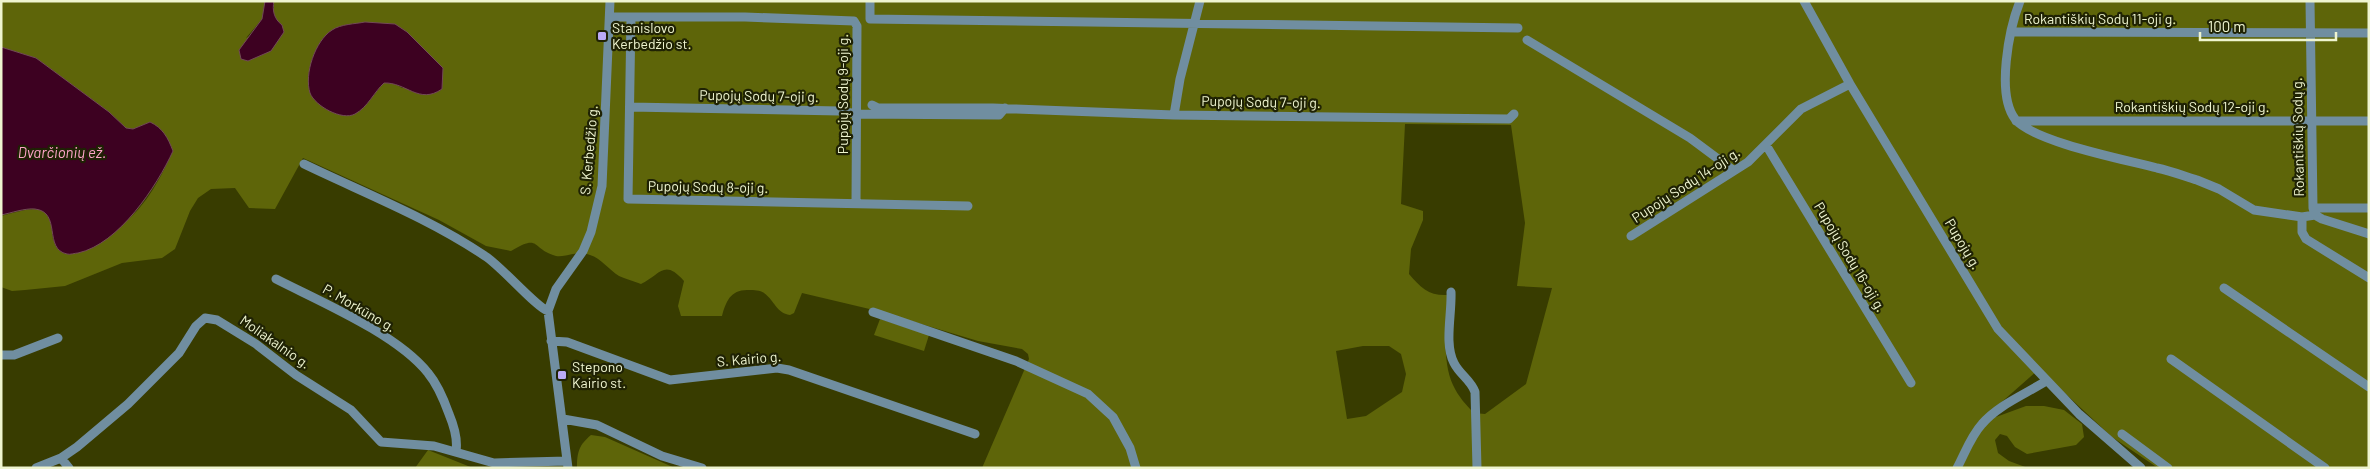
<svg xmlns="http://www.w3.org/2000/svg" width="2370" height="469" viewBox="0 0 2370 469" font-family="Barlow,sans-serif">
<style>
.green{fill:#5e6509;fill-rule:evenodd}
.water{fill:#3d0121;stroke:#724a56}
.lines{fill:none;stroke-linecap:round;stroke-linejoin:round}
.minor{stroke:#708ea0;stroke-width:9}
.poi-dot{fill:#bbaaf6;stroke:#1f2204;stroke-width:2}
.labels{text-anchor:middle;stroke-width:4.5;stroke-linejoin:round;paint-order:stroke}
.street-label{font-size:14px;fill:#eff5d0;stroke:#1f2204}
.poi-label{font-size:14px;fill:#eff5d0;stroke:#1f2204;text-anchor:start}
.water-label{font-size:15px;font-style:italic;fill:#fea4c8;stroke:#1f2204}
</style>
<rect width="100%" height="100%" fill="#383c00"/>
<path class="green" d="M1,1H265L262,19L246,38L277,21L274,14V1H2369V468H2158L2112,437L2039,369L1996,407V417L2026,406H2044L2064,410L2082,424L2084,437L2076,445L2027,454L2015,447L2007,436L2000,434L1995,440L1998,453L2009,461L2028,468H982L1029,359L1028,354L1022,349L978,341L878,311L802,293L794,313L790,315C776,313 775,301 764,293C760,290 754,290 749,290C731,289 726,301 722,316H681L678,306L684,281C664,258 660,275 641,284C634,281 625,279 619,276C609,270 601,258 590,255C578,250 564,258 556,256C531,249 541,233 511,251L486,246L439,220L303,158L275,209L249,208L235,188L211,189L198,198L190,211L175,249L162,258L122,263L65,286L25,290L12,291L1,287V216C32,208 52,199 53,240C65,237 118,227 125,222C147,205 162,175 173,151L150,122L133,129L126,128L109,112L36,58L1,47ZM365,22L407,32L443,68L402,88L392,82L384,83C378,88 375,95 369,101C349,125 329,115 311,95L332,30ZM1405,124L1511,125L1525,223L1517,286L1552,288L1526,384L1485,414L1474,413C1466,405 1458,396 1453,385C1441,359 1447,323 1448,295C1429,296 1421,288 1409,274L1411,249L1423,220V211L1401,204ZM1363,346H1389L1401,354L1406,374L1402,392L1366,416L1347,419L1336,351Z
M880,319L929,335L924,351L874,335Z
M591,435L605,437L675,468H577C577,452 579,445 591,435Z
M428,450L473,468H415Z"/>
<path class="water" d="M265,1H274C272,10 274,19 282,25L284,32L271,51L248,61L241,59L239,50L262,19Z
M365,22L395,24L407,32L443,68L442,89C419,105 406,82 384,83C374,92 368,107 355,114C342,121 315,106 310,93C304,74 315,41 332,30C341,24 355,24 365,22Z
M1,47L36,58L109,112L126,128L133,129L150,122C163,128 168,138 173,151C157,186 119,244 78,253C75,253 70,255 67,254C43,249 62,212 35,209C25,208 11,213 1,215Z"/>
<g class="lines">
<path class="minor" d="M870,1V19L1518,28
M1804,1L1850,84L1998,329L2079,414L2141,468
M2020,1C2009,29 1996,94 2015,119C2033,142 2127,160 2157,168C2171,171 2184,176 2197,180L2219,189L2254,210L2302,217L2315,215
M2310,1L2313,208L2315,215L2322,219L2369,234
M610,17H745L854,21L857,26L856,203
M631,17L628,199L968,206
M2011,32L2369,33
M1527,40L1690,138L1733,170
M872,105L878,108H993L1174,115L1509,119L1514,114
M630,107L840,111L857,114L999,115L1005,108
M1174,115L1180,79L1200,1
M2016,121H2369
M1766,145L1911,383
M304,164C364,193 429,218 485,256C501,266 537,308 548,311
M2313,208H2369
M2302,217V232L2306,239L2369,278
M1631,236L1748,162L1801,109L1850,84
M276,279C321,302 397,334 428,373C438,385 444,400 449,414C454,426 458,438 456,451
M2224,288L2369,387
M1451,292C1452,314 1444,344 1454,363C1460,375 1471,380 1475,392L1477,468
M873,312L1016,361L1088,394L1113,417L1130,448L1136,468
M551,341L567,342L670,380L777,368L789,370L975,434
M1,355H14L58,338
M2171,359L2325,468
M563,419L597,425L662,456L702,468
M2122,434L2168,468
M61,458L69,468
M36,468L61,458L77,447L128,404L179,353L196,326L205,318L217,320L256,344L296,375L351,410L381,442L434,446L494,463L567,461
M568,468L548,311L556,289L583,251L591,232L602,186L610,1
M1957,468C1965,453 1971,436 1982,424C1998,405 2026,394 2046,381"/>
</g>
<g class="poi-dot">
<rect x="597" y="31" width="10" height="10" rx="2.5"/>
<rect x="557" y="370" width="10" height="10" rx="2.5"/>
</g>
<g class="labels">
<g class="street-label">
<text x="2100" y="24">Rokantiškių Sodų 11-oji g.</text>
<text transform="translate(843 94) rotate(-90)" y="5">Pupojų Sodų 9-oji g.</text>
<text transform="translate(759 96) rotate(1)" y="5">Pupojų Sodų 7-oji g.</text>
<text transform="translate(1261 102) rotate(1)" y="5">Pupojų Sodų 7-oji g.</text>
<text x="2192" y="112">Rokantiškių Sodų 12-oji g.</text>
<text transform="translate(2298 137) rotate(-91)" y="5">Rokantiškių Sodų g.</text>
<text transform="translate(589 150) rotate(-85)" y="5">S. Kerbedžio g.</text>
<text transform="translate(1686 185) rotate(-33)" y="5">Pupojų Sodų 14-oji g.</text>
<text transform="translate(708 187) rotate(1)" y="5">Pupojų Sodų 8-oji g.</text>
<text transform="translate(1963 244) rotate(59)" y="5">Pupojų g.</text>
<text transform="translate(1850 257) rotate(59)" y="5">Pupojų Sodų 16-oji g.</text>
<text transform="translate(359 308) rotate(30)" y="5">P. Morkūno g.</text>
<text transform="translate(275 342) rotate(35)" y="5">Moliakalnio g.</text>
<text transform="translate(749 359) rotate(-5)" y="5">S. Kairio g.</text>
</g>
<g class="poi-label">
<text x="612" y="33">Stanislovo<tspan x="612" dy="16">Kerbedžio st.</tspan></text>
<text x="572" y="372">Stepono<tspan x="572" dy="16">Kairio st.</tspan></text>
</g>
<g class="water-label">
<text x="62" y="158">Dvarčionių ež.</text>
</g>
</g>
<rect width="2370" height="469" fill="none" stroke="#eff5d0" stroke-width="5"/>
<path d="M2200 32v8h136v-8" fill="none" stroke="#eff5d0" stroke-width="2.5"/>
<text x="2208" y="32" font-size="15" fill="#eff5d0" stroke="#1f2204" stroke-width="4" paint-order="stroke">100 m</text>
</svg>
